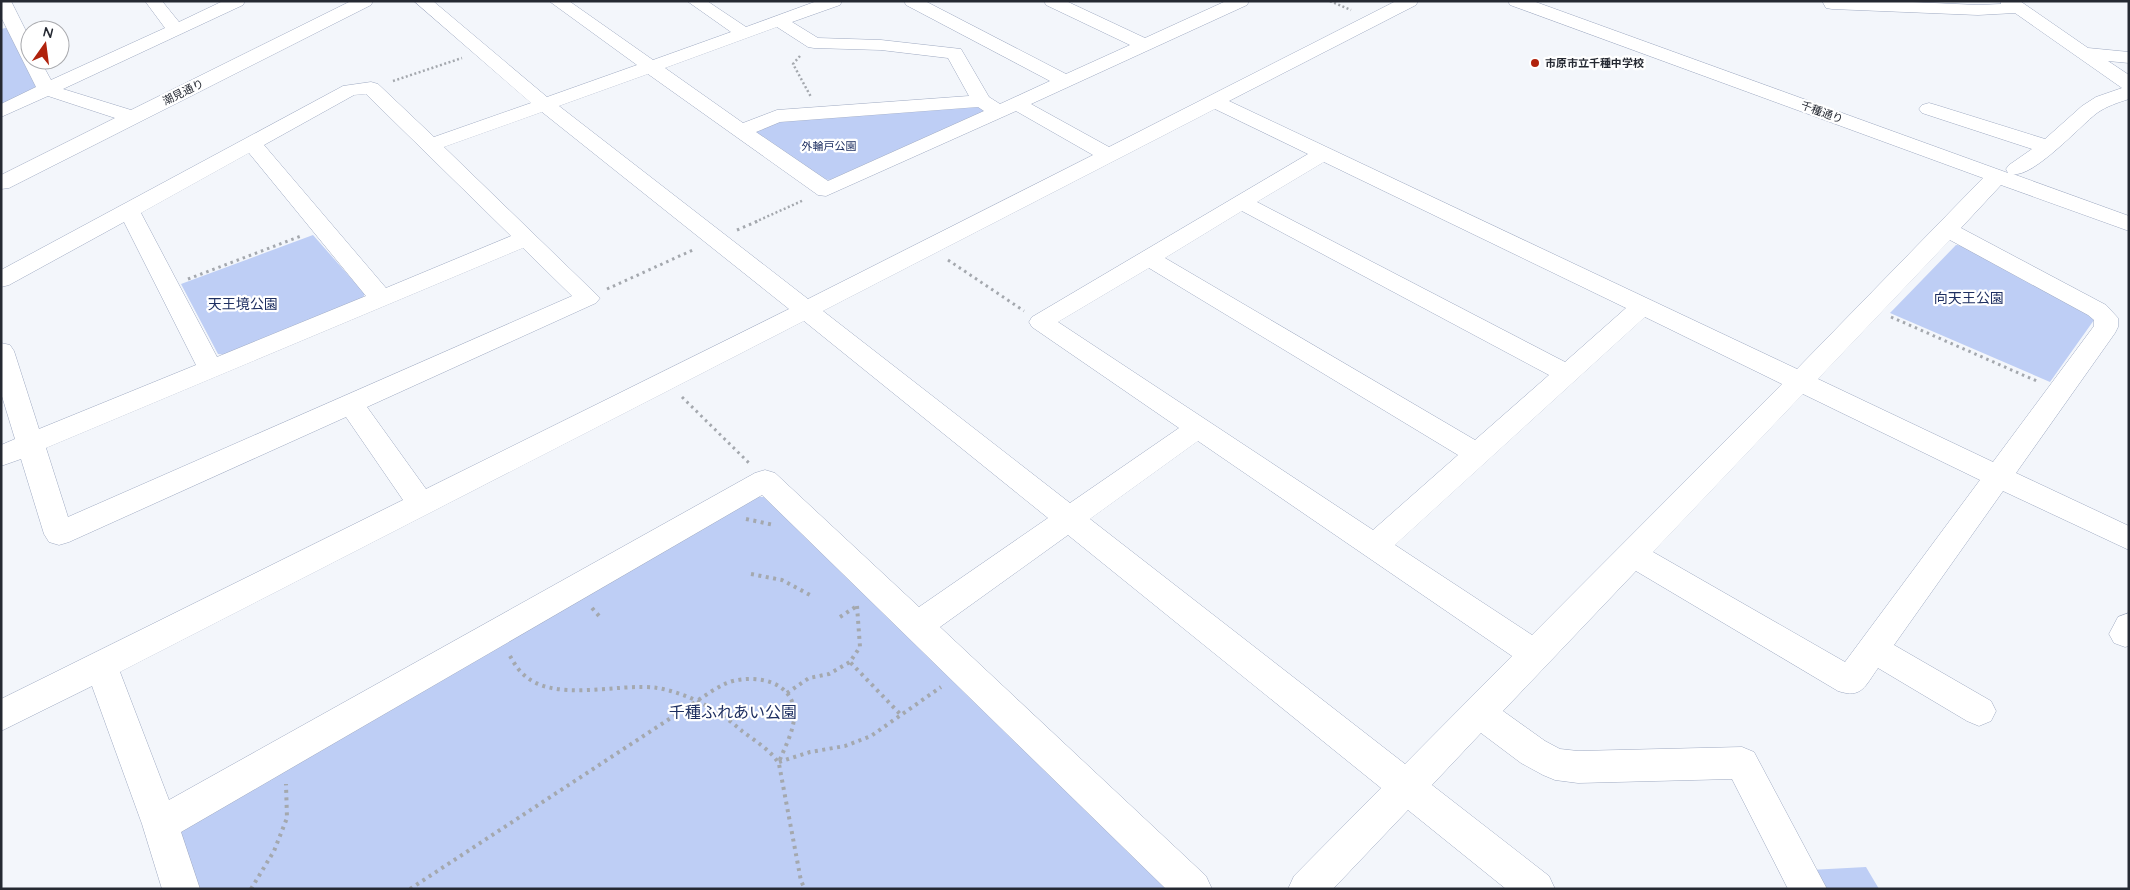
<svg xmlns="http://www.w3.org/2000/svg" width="2130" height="890" viewBox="0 0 2130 890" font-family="Quicksand,'Noto Sans JP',sans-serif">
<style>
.green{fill:#becef5}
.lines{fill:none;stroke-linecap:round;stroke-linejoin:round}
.minor-casing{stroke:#9faac2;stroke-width:1}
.path-far2{stroke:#a4a8ae;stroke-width:2.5;stroke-dasharray:2 2.5;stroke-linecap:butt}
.path-far1{stroke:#a4a8ae;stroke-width:3;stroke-dasharray:2.5 4;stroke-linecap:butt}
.path{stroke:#a4a8ae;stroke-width:4;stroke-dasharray:3 4.5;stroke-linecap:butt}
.minor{fill:#fff;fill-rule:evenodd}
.poi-dot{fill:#b0220c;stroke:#fff;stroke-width:2}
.labels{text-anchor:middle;stroke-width:4.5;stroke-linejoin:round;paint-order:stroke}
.far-poi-label{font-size:11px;font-weight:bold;fill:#252932;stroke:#fff;text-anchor:start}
.far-street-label{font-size:11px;fill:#252932;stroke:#fff}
.far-park-label{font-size:11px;fill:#1e2f61;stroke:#fff}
.park-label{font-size:14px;fill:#1e2f61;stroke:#fff}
.near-park-label{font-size:16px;fill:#1e2f61;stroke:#fff}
</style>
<rect width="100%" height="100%" fill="#f3f6fb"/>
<path class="green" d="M14,26L47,90L1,111V29Z
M973,104L983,108L984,111L830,180L821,179L753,133L780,118Z
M313,235L365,294L362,299L227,355L218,354L181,284Z
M1956,245L1967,246L2090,314L2094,320L2050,382L1890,313Z
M752,497H764L1172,889H196L177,834Z
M1866,867L1879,889H1820L1810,870Z"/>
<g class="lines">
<defs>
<path id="minor" d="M1,1H11L30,39V60H40L51,80L165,28L145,1H162L179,22L223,1H245L243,5L63,89L131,110L351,1H373L371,5L9,188L1,189V175L115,118L48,96L1,117V104L36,87L1,17Z
M414,1H433L547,97L637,65L549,1H569L653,60L731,32L687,1H707L746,27L817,1H842L840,5L792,22L818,38L881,40L961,49L989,97L1000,104L1050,81L906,5L904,1H925L1066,74L1130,45L1046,5L1044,1H1066L1145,38L1226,1H1249L1247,5L1031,104L1109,147L1396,1H1418L1416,5L1229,101L1797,369L1983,178L1510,5L1508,1H1533L2008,173L2006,169L2009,165L2032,149L1922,113L1919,109L1922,105L1929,103L1936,105L2045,139L2082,106L2096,97L2122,88L2015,13L1978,15L1832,9L1826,8L1822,1H1890L1978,5L2001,4L2000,1H2020L2088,48L2129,52V63L2108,61L2129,75V99C2117,103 2107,106 2097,113C2080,126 2033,178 2013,174L2129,216V231L2001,185L1961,228L2106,305L2118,318V327L2115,333L2016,473L2129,526V550L2003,491L1894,645L1991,701L1996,711L1991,721L1979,726L1967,721L1878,668C1865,686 1862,699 1838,691L1636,571L1503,711L1545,741L1560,749L1578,751L1742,747L1754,752L1827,889H1788L1732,779L1578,783L1555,780L1543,775L1521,763L1481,733L1432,785L1549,876L1555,889H1506L1408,810L1333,889H1288L1294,876L1381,788L1068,535L940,627L1206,876L1212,889H1166L762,495L181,832L200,889H162L142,824L92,686L1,731V699L403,500L346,417L69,542L59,545L49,542L44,534L21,459L1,466V445L15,439L1,393V343L10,345L14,351L39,429L196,365L124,222L9,285L1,287V270L343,86L371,82L378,84L434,137L531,103ZM777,27L808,47L814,48L881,50L948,58L969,96L777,110L743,123L665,68ZM648,74L818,195L826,196L1016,111L1093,155L808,299L559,106ZM366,94L511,236L386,288L264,145L354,95ZM978,107L984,111L828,181L756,132L780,122ZM1215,109L1308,154L1032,317L1029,322L1032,327L1179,428L1070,503L823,311ZM542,112L789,309L426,489L367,407L596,303L600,298L444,147ZM249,153L366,296L217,357L141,213ZM1324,162L1626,308L1565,362L1257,202ZM1242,211L1549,375L1475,440L1165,258ZM1950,240L2088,315L2094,320V326L1993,462L1818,379ZM523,248L572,296L68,517L46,448ZM1149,268L1458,455L1373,530L1058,322ZM1645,317L1782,384L1532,635L1395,545ZM804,321L1048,518L919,607L775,473L765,470L755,473L169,800L120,672ZM1803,394L1980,480L1845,662L1653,552ZM1198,441L1512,656L1405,764L1090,519Z
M2129,613V646L2125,647L2114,643L2109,634L2118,617Z"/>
</defs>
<use href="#minor" class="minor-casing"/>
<path class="path-far2" d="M1330,1L1351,10
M800,56L793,64L811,97
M393,81L462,58
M755,222L804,200"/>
<path class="path-far1" d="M737,230L758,221
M948,260L1024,311
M188,279L301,236
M607,289L695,249
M1891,317L2039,382
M682,397L749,463"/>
<path class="path" d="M746,519L774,525
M751,574L782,580L810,595
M857,606L860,647L850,662L902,716
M592,608L600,617
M840,617L857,606
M510,656C513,661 516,667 521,672C551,705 618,682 658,688C690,694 718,710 742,731C754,740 772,751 779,764L801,881L805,889
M787,693L809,678L829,674L850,662
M779,762L810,752L845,746L871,736L941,687
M251,889L274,851L287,818L286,784
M410,889L712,691C719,687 725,683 733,681C756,675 791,681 794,710C796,728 785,746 779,762"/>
<use href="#minor" class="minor"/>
</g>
<circle class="poi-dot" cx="1535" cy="63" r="5"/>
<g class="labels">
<g class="far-poi-label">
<text x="1545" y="67">市原市立千種中学校</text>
</g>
<g class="far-street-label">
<text transform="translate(183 92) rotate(-26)" y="4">潮見通り</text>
<text transform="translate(1822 112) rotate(20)" y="4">千種通り</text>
</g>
<g class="far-park-label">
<text x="829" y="150">外輪戸公園</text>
</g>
<g class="park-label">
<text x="1969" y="303">向天王公園</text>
<text x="243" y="309">天王境公園</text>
</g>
<g class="near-park-label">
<text x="733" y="718">千種ふれあい公園</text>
</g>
</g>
<rect width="2130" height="890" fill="none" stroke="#252932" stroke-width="5"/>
<g transform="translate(45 45) rotate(14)"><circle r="24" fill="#ffffff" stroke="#a8a9ad"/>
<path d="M0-4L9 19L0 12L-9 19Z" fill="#b0220c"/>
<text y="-8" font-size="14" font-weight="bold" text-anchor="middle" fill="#252932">N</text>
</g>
</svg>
